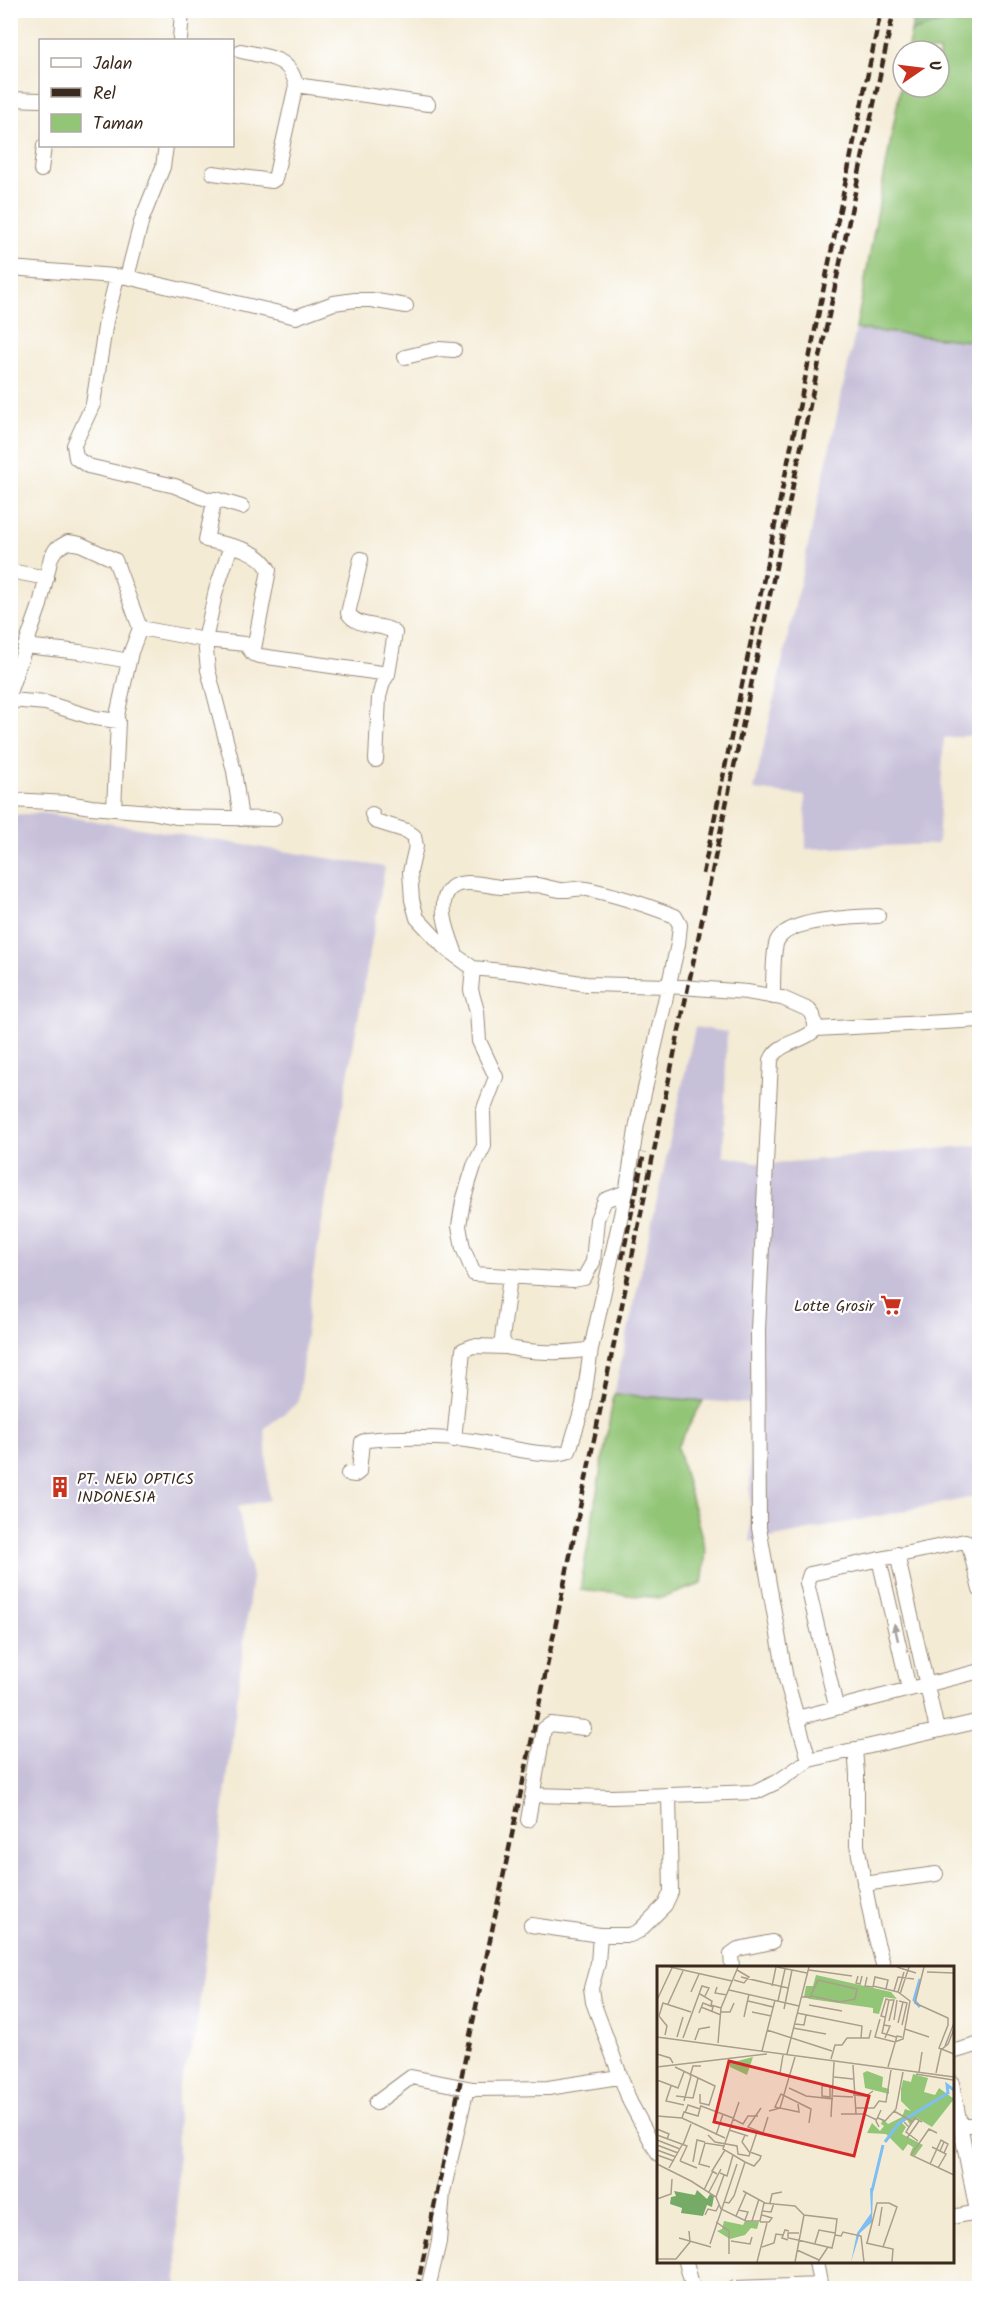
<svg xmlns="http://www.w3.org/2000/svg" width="990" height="2299" viewBox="0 0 990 2299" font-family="Kalam,sans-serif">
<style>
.industrial{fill:#c7c0d9}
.green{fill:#92c576;stroke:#66784a;stroke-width:1.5}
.forest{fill:#75aa67;stroke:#586a42;stroke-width:1.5}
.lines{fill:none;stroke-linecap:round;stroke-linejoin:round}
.street-casing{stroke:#988a7a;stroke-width:16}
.street{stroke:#fff;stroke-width:14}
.rail{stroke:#3b2a1e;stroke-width:4.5;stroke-dasharray:9 4.5;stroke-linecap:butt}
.oneway{fill:#a79f9a}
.labels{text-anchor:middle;stroke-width:4.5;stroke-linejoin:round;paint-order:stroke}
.poi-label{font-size:16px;fill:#3b2a1e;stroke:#fff;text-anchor:end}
.inset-river{fill:none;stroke:#7ebef3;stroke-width:3}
.inset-road{fill:none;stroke:#aa9e8c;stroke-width:1.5}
.view{fill:#d62828;fill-opacity:0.15;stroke:#d62828;stroke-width:3}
.inset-edge{fill:none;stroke:#3b2a1e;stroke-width:3}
</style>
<rect width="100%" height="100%" fill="#fff"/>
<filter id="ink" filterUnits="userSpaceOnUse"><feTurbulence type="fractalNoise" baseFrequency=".0167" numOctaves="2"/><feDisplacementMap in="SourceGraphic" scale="12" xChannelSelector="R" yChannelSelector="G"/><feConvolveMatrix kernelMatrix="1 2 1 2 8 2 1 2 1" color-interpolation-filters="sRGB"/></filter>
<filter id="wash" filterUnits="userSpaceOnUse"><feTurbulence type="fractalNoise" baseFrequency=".008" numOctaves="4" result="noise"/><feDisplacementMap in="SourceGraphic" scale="24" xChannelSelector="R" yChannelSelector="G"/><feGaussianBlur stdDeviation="1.35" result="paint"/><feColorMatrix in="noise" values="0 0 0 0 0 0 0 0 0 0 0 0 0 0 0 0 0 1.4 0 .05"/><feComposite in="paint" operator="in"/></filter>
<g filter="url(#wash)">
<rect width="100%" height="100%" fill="#f4ebd5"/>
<path class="industrial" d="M856,329L979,342V735L944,738L938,844L806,849L805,796L754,790Z
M43,813L385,867L313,1274L298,1403L265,1428L269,1500L238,1507L252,1577L195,2040L178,2089L177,2288H11L10,815Z
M695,1027L727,1032L723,1156L767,1164L979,1145V1496L750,1542V1404L614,1394Z"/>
<path class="green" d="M968,15L980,48L979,342L856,329L903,74V87H939V51H907L911,32Z
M614,1394L703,1401L677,1447L706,1552L702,1584L661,1598L580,1590Z"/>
<path class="forest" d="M915,11H979V48L968,15L911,32Z"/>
</g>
<g filter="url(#ink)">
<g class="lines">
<defs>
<path id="street" d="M180,40L182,10
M241,51C267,57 290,56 296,85L428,104
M10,99L40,100
M41,170L44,146
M213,173L272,181L275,179L296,85
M10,268L127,277L296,317L334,303L355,300H371L406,306
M117,277L106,321L93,404L74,445L76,458L88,466L175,486L214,502L206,540C227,545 259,548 269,570L253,654
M127,277L142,219L163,167L166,146
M405,357L439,349L454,350
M214,502L215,499L242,507
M231,546L216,590L205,640L208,670L234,771L241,819
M361,559L348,613C359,630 383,622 395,633L388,674L383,682L379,697L376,760
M10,571L47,578
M25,646L80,652L129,661
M10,690L40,605L51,557L56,549L68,542L80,544L115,560L140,628L205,640L245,644L253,654L260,656L388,674
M10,700L46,703L95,718L118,721L114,809
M116,720L131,652L140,628
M10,792L12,800L67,803L91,807L151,812L176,817L274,819
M372,814L375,821L407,831L414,836L416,846L410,872L412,900L417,918L445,948L473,968L522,973L586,984L669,986L747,992L782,998L809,1010L813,1015L816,1029
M473,968L471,990L477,1011L479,1041L496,1077L483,1111L484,1146L474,1166L463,1201L459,1226L463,1248L474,1274L573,1280L584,1278L593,1262L597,1219L605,1200L626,1192
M773,997C773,985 773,950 777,941C788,918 855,917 878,916
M510,1277L502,1339L506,1347C531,1353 565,1354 591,1349
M454,1440L463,1350L473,1346L506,1347
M348,1474L355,1475L359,1472L362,1442L367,1440C396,1437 444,1437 473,1441C495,1444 550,1460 569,1451L583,1405L591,1349L627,1188L637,1124L678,944L680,925L675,916C646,905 617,895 587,889C578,887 569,891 560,890C552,889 545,886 537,885C525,885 513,887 501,887C487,886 463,878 451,888C434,903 451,940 457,957
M897,1554L937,1730
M879,1559L909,1689
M836,1706L807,1583L810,1574L965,1541L969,1545L980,1590
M797,1718L980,1671
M855,1749L857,1774V1845L873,1928L884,1968
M809,1760L786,1679L759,1528L758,1330L771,1060C779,1041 803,1043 816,1029L980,1020
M532,1795L612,1797L756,1792L777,1782L809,1760L980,1721
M528,1820L544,1729L551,1724L584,1728
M864,1884L936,1874
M531,1925L600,1935H630L639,1931L665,1905L671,1892L669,1795
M600,1935L598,1963L591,1988L593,2002L630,2102L658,2154
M732,1968L731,1954L738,1949L772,1942
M952,2052L980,2044
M952,2083L980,2227
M376,2103L411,2077L473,2089L548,2088L619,2077
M962,2125H980
M952,2217L977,2212
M686,2262L693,2288
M816,2262L821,2288
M428,2288L439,2242L443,2192L467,2088
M735,2288L821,2285"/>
</defs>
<use href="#street" class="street-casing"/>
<use href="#street" class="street"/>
<path class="rail" d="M703,874L881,10
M622,1259L644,1153
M417,2288C577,1529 731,769 894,10"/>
</g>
<defs><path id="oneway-solid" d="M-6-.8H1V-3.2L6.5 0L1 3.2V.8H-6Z" transform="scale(1.5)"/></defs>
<use class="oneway" href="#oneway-solid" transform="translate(896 1632) rotate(-103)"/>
</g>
<defs>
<symbol id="supermarket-bare" viewBox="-9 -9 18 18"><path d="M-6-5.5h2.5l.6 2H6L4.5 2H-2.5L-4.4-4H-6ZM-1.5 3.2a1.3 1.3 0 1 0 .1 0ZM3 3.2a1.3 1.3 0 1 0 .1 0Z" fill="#c8321e" stroke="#fff" stroke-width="2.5" paint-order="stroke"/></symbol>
<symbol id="building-bare" viewBox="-9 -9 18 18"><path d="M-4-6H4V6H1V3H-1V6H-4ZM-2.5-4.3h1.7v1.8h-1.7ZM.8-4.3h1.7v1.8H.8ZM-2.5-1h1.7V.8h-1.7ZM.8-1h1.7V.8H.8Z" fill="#c8321e" stroke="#fff" stroke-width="2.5" paint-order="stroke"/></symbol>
</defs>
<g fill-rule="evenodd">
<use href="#supermarket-bare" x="876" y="1290" width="30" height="30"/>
<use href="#building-bare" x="45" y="1472" width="30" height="30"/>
</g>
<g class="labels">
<g class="poi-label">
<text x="874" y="1311">Lotte Grosir</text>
<text x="77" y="1484" text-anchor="start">PT. NEW OPTICS<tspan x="77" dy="18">INDONESIA</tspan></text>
</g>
</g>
<g transform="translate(657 1966)">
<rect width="297" height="297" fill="#f4ebd5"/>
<path d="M159,9L234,26L240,33L227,31L222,48L216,47V42L153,33L147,31L149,20H156ZM96,91L90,109L73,101V97ZM210,105L226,111L225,121L232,123V128L208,122L206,107ZM256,108L271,112L267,126L278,129L282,122L297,133L275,161L260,152L253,159L249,152L245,157L249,161L245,168L266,179L258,190L253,188L256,181L251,178L246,185L229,168L210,167L215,157L223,165L227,160L224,158L226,153L231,158L245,151L248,143L254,145L244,135V123L246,114L254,116ZM67,255L86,259L88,255L102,256L100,263L94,262L88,269L73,273L60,265L65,263Z" fill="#92c576"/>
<path d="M40,224L50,233L53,228L57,230L55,241L50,239L46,250L24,247L25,242L13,238L14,231L19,230L17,225L38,229Z" fill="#75aa67"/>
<path d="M213,222L216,223L215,256L203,267L194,296L200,267L214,247Z" fill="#7ebef3"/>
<path class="inset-river" d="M263,13L257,34L263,41M228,176L242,157L291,127L290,119L297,124M215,225L226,179"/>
<path class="inset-road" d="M13,1L75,15M120,1L150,7M240,1L259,7M267,1L258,37L291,52V59L282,82L297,88M152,4L195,10M270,6L297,7M201,10L199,17L203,18L205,10M84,11L131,22M210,11L208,20L216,21L218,11L231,14L229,23M77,14L87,17L92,11L80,4M115,20L119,1M216,20L241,26L253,35L246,73L238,76L218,71L223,53M60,21L58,27L70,29M72,24L142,40M237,25L241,11L257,13M34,26L42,8M241,26L247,6M43,28L55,35L54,39L64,42M243,28L252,1M145,31H153L161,14L200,23L198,33L183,36L154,30M0,34L15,2M91,35L116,41M121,35L128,3M11,38L26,5M152,39L185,45M44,41L64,49M127,43L135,4M64,46H73L77,37M95,46L114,50M42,47L46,37L56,41L55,45M140,47L205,60L204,72M2,50L6,37L34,46M2,50L10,60L8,69M87,51L92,28M228,51L224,50L229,33L232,34L226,63L225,67L239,71M237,54L240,34M232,55L237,34H232M241,57L246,36L242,35M138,58L147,59L149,49M227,59L233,60L228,72M245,59L250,37L246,36M136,62L169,68M248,63L272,71M110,64L175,85M0,71L297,111M20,71L26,51M26,72L45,20L52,22L48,30M38,74L42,63L53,61M61,77L64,42L81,1M288,80L297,57M105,85L118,34M0,88L13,92L16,97M130,88L152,1M174,93L178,79H185L190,72H212L214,64M196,99L199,148M0,101L110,88M18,101L58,120L52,139L43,137V128M231,101L240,70L245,71M116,106L123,107L126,89M262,106L265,86M279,107L284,84L291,78L297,63M259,108L296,114M33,110L36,100H44M177,111L196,113M0,114L21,122L27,106M14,120L9,135L27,139M132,122L149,130L176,133M196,129L209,130L216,125M19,130L36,132L41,112M176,130L196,131M173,131L165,130V120H173V133M27,135L34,110M82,136L66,183L88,196M44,140L76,152M104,142L91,161L106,167L111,151M122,142L118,141L124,128L154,143L152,157M123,142L138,91M198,142H217L222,135L229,136L234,104M112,145L123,142L142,146L141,138M237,145L256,156M28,147L31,139L43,143M184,148H207L220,154M0,150L25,152L68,172M174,151L177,96M25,152L27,146L41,150L44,139M221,152L228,155L239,143L246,106M76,153L86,158L91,150H101M247,156L252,161L249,166L261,175M222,161L219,155L224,144M252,161L258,152L265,156M0,163L12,168L10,173M72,164L91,170M280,167L272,163L254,189L297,209M0,169L30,180L23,195M51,169L58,176L80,180L81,188L92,190L100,166M59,169L66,148M88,169L85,176L93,187M250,172L262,155M0,174L23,183M0,179L21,187M26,179L34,158M275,181L283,185L287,176M0,184L19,191M0,189L17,195M23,195L40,202M36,196L40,174L48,176M0,198L34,215L59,231L64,243L89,255H103L107,237L138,240L147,249L180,253L178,269M273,198L284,174L291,178L287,187M53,201L42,198L48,177L67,180M12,202L25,179M281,202L289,188L283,185M63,207L70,210L76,189M60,208L55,205L68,184M47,224L56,205M86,225L108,237M52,226L64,203M59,231L67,209M0,233L14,228L15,213M67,236L72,237L77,230L88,196L97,200L103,193L104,190L93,186M113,237L115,228L125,226M81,244L91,246L88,254M105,245L114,246L117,237M48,249L51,243L59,245L62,239M79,250L89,227M95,255L102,233M59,256L72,265V288M103,256H112L115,252L105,249M222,260L225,241M22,272L54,281M131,274L125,272L128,264L132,265M141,274L175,282L178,269L184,270L186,266L204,270L207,296M141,274L131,272V267H142M74,275L93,278L95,271M158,277L162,264L178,267M209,277L236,283L235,296M210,277L220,237H232L240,241L226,281M53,278L80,198M105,281L117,277L119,268L126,269M140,284L162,294M0,293H19L33,276L32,265M100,296L110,257M138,296L147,249M161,296L171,281"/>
<path class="view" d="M72,95L212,130L197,190L57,156Z"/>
<rect width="297" height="297" class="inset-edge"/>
</g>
<rect width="990" height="2299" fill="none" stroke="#fff" stroke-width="36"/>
<rect x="39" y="39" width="195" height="108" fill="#ffffff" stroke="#b1aaa5" stroke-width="1.5"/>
<rect x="51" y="58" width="30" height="9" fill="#ffffff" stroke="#b1aaa5" stroke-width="1.5"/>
<text x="93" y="69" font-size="18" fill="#3b2a1e">Jalan</text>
<rect x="51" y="88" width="30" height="9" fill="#3b2a1e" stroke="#b1aaa5" stroke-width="1.5"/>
<text x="93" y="99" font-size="18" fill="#3b2a1e">Rel</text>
<rect x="51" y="114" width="30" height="18" fill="#92c576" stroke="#b1aaa5" stroke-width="1.5"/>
<text x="93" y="129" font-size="18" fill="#3b2a1e">Taman</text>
<g transform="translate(921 69) rotate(76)"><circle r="28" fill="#ffffff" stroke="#b1aaa5" stroke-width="1.5"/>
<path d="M0-4.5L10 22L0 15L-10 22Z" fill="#c8321e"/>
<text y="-9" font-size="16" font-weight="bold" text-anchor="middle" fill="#3b2a1e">U</text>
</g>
</svg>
